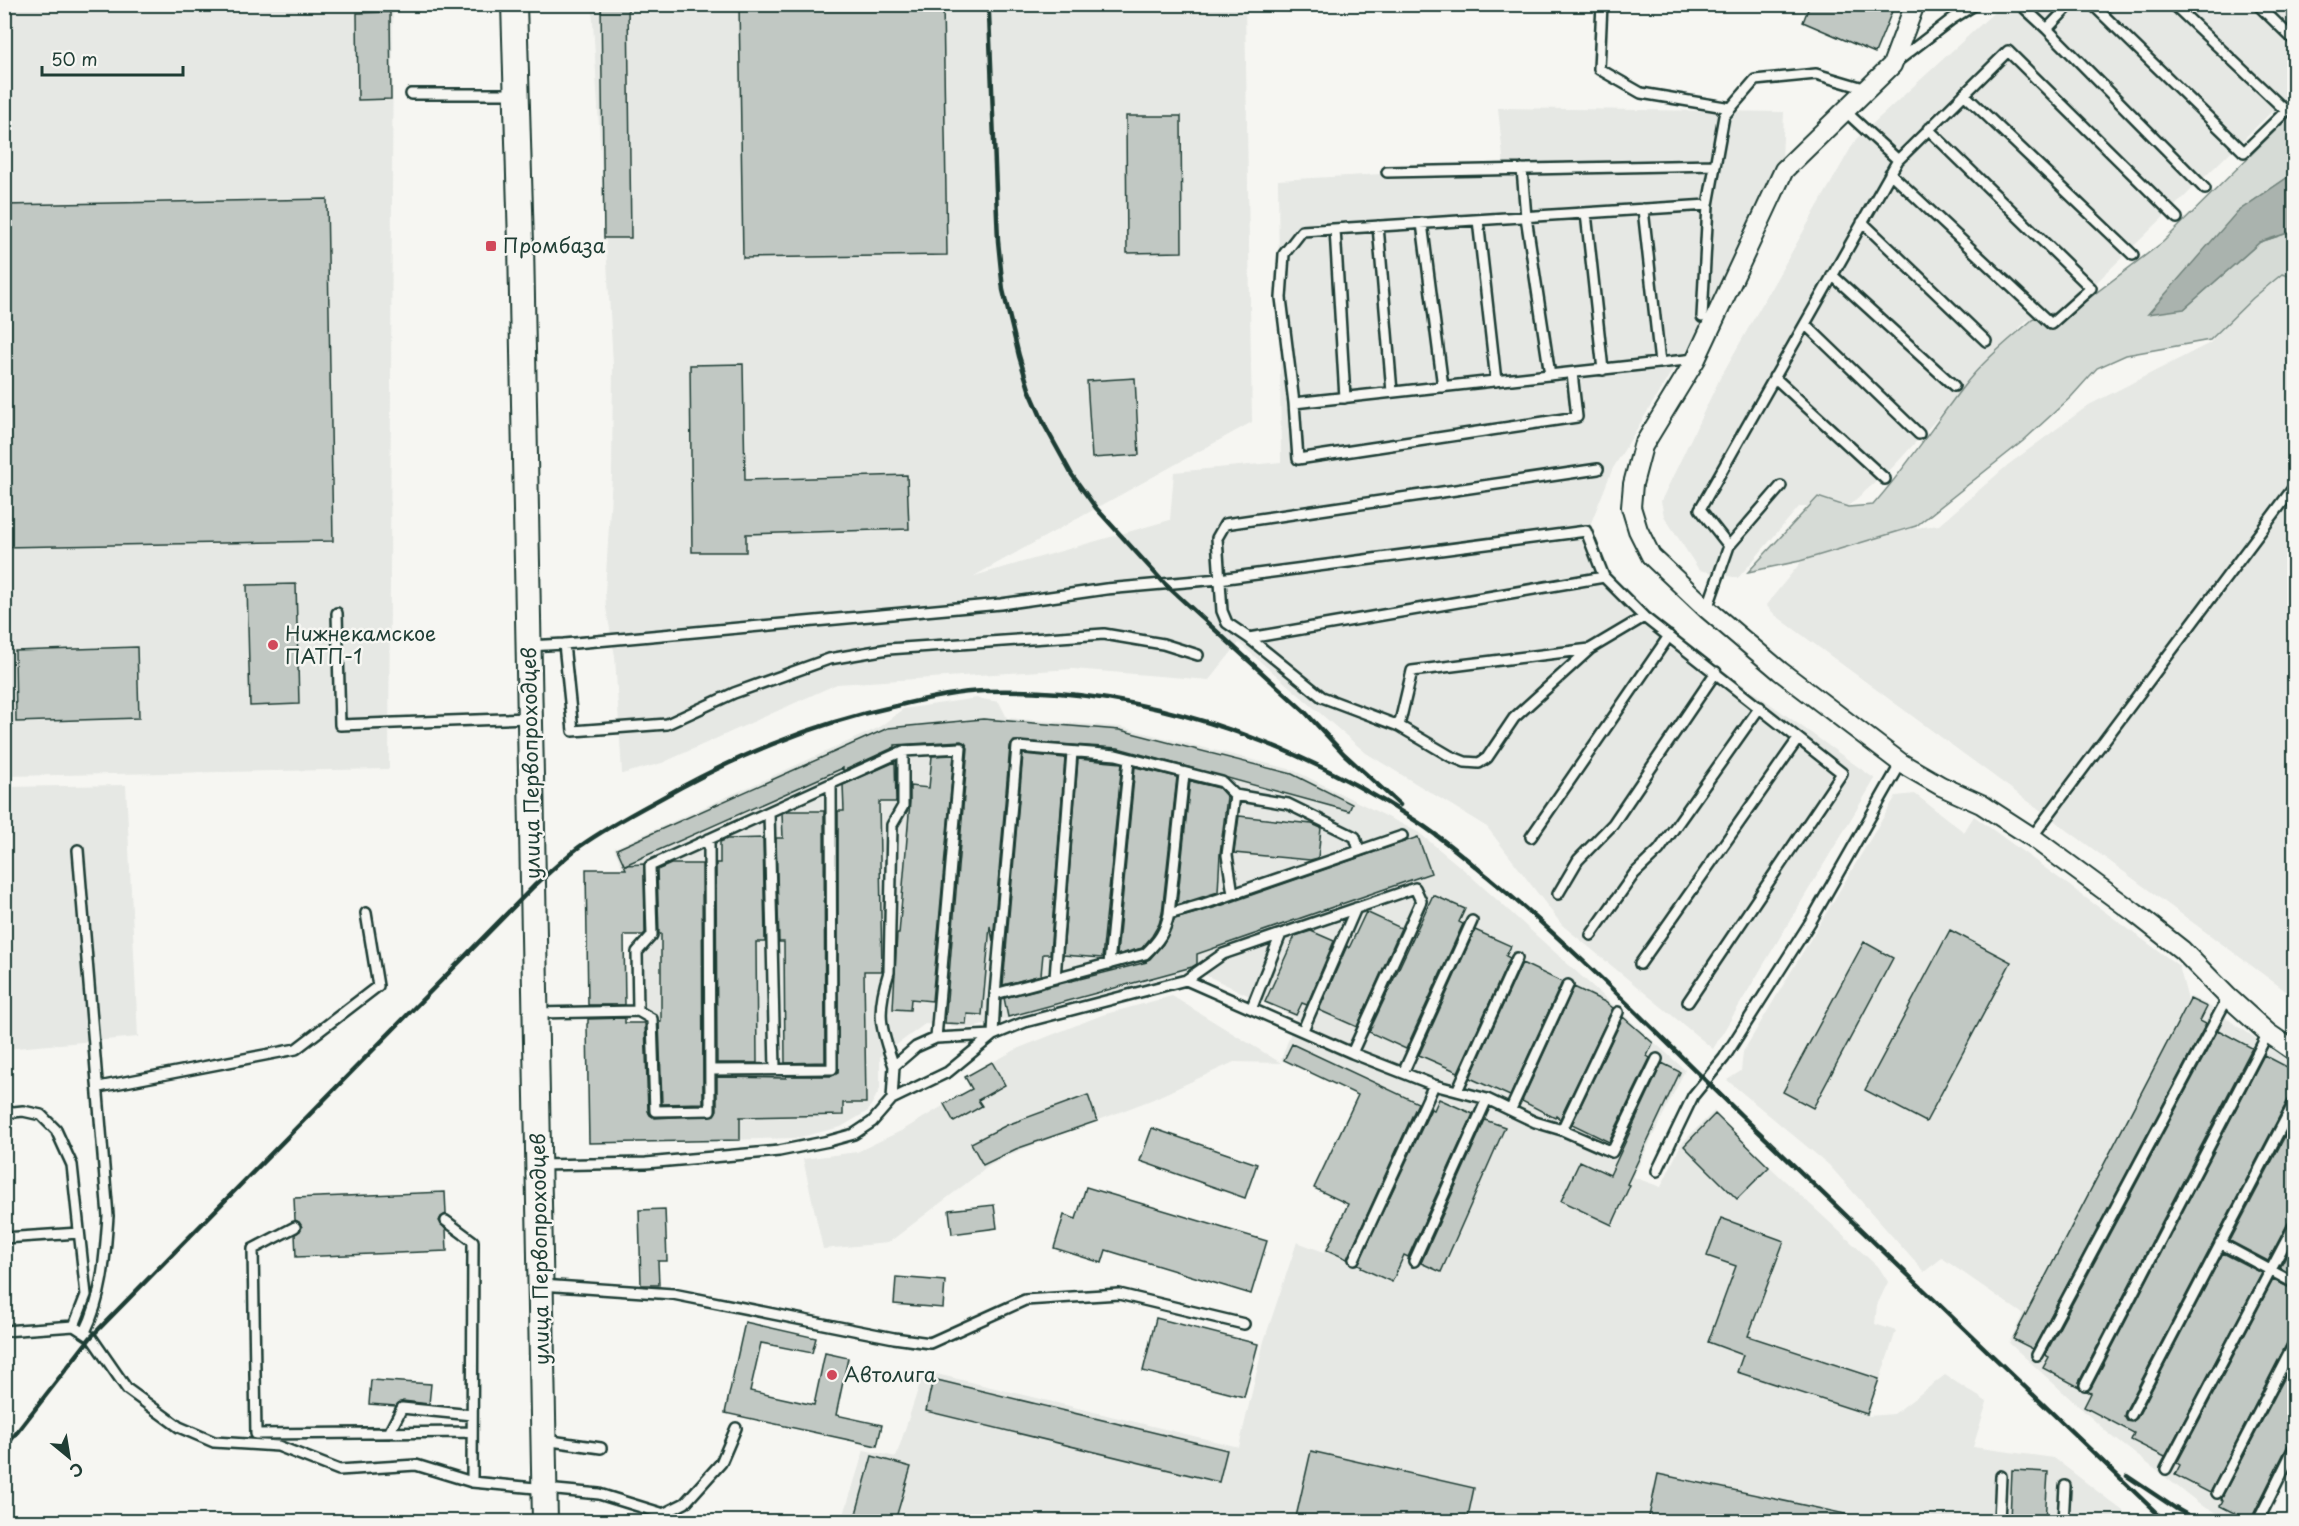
<svg xmlns="http://www.w3.org/2000/svg" width="2299" height="1526" viewBox="0 0 2299 1526" font-family="'Playpen Sans',sans-serif">
<style>
.built{fill:#e6e8e4}
.green{fill:#d6dbd6;stroke:#7a8c85;stroke-width:1.5}
.water{fill:#aab3ae;stroke:#72847d;stroke-width:1.5}
.building{fill:#c1c8c3;stroke:#1f3d34;stroke-width:1.5}
.lines{fill:none;stroke-linecap:round;stroke-linejoin:round}
.lane-casing{stroke:#1f3d34;stroke-width:14}
.street-casing{stroke:#1f3d34;stroke-width:22}
.secondary-casing{stroke:#1f3d34;stroke-width:28}
.lane{stroke:#f6f6f2;stroke-width:9}
.street{stroke:#f6f6f2;stroke-width:18}
.secondary{stroke:#f6f6f2;stroke-width:24}
.rail{stroke:#1f3d34;stroke-width:4.5}
.poi-dot{fill:#d1495b;stroke:#f6f6f2;stroke-width:2}
.labels{text-anchor:middle;stroke-width:5;stroke-linejoin:round;paint-order:stroke}
.poi-label{font-size:20px;fill:#1f3d34;stroke:#f6f6f2;text-anchor:start}
.street-label{font-size:20px;fill:#1f3d34;stroke:#f6f6f2}
</style>
<rect width="100%" height="100%" fill="#f6f6f2"/>
<filter id="ink" filterUnits="userSpaceOnUse"><feTurbulence type="fractalNoise" baseFrequency=".0167" numOctaves="2"/><feDisplacementMap in="SourceGraphic" scale="12" xChannelSelector="R" yChannelSelector="G"/><feConvolveMatrix kernelMatrix="1 2 1 2 8 2 1 2 1" color-interpolation-filters="sRGB"/></filter>
<g filter="url(#ink)">
<path class="built" d="M4,5H393L389,769L5,776Z
M592,5H1245L1252,422L974,576L1170,520L1174,472L1281,462L1278,180L1504,167L1498,108L1784,112L1782,161L1697,337L1675,366L1612,470L1591,523L1600,582L1875,779L1713,1049L1562,925L1487,827L1366,753L1239,643L1209,680L1073,669L837,684L662,763L622,774L615,656L606,608L605,592L612,476L613,364Z
M2002,5H2294V90L2064,314L2027,320L1893,467L1847,507H1799L1738,578L1699,570L1664,516L1661,501L1720,378L1856,139Z
M2294,262V997L1775,615L1766,605L1819,540L1939,525L2009,464L2089,405L2210,343L2274,268Z
M977,698L999,702L1007,718L1121,727L1293,770L1418,832L1463,869L1685,1070L1633,1177L1661,1187L1681,1144L1714,1111L1771,1168L1880,1269L1888,1282L1877,1305L1875,1324L1896,1331L1868,1416L1894,1414L1945,1375L1987,1402L1973,1447L2054,1458L2136,1521H842L864,1450L896,1457L924,1371L1239,1447L1264,1341L1297,1242L1324,1252L1391,1111L1281,1060L1296,1018L1195,970L972,1028L925,1024L880,1057V1089L868,1111L841,1127L797,1138L647,1142L642,876H623V869L614,848L878,728L903,709Z
M126,785L138,1037L5,1049L4,787Z
M1915,794L1964,832L1974,816L2179,966L2188,1000L2191,997L2209,1006L2294,1065V1467L2266,1521H2235L2204,1507L2108,1433L2009,1343L2023,1314L1942,1258L1924,1272L1829,1165L1727,1080L1741,1071L1743,1052L1896,796Z
M1172,996L1281,1063L1234,1062L1151,1100L1018,1151L989,1166L888,1243L823,1249L803,1159L857,1152L903,1130L971,1089L965,1077L1019,1048L1102,1015Z"/>
<path class="green" d="M2294,112V173L2237,212L2184,309L2260,242L2294,231V277L2282,274L2253,298L2210,340L2126,355L2097,368L2071,397L2023,441L1916,526L1800,561L1748,572L1818,497L1848,507L1873,505C1906,468 1933,426 1963,387C1984,359 2014,336 2040,313L2068,314L2163,242Z"/>
<path class="water" d="M2294,173V231L2260,242L2184,309L2148,314L2237,212Z"/>
<path class="building" d="M601,4H628L631,238H604Z
M739,4H943L947,255L743,258Z
M1810,4H1895L1875,53L1803,22Z
M390,12L391,99L358,100L357,13Z
M1126,116H1181L1182,252L1127,253Z
M327,199L333,541L4,547V205Z
M743,364L745,480L907,475L909,529L746,534V552H692L690,365Z
M1135,378L1139,455L1092,458L1087,381Z
M296,584L299,704L250,706L247,585Z
M137,647L139,718L16,722L15,651Z
M983,719L1120,730L1292,774L1352,804L1349,811L1118,748L1014,741L1010,746L993,941L990,926L982,1015L967,1014L966,1024L945,1023L968,748L965,743L961,741L895,745V747L843,771V768L625,865L644,864L645,933L643,935H624L625,1005H588L586,869H626L617,849L888,728Z
M1023,754L1065,758L1050,954H1043L1041,975L1003,985Z
M954,755L932,1001L911,999L910,1010L893,1009L897,934H899L910,802V786L929,788L932,756Z
M1078,759L1122,763L1102,958L1063,955Z
M895,762L896,802H879L882,971H864L866,1103H843V1115L740,1117V1140L589,1143L587,1024L588,1023V1019L625,1018V1023H645L648,1111L650,1115L655,1118L714,1115L717,1110V1077L786,1078V1076H832L838,1073V811H844L843,785Z
M1135,767L1177,777L1162,913L1159,924L1152,936L1142,948L1117,955Z
M1190,781L1219,788L1227,797L1220,854L1218,892L1177,905Z
M787,811H824L825,1062L785,1063L784,942H779L776,838H783L782,813Z
M1239,816L1312,824L1321,828L1318,858L1310,860L1234,853Z
M1418,837L1431,873L1197,954V964L1192,967L1008,1017L1004,998L1147,962H1143L1150,959L1163,944L1175,919L1217,907Z
M763,838L765,942H756L757,1063H717L716,863H720V842L727,839Z
M671,864H702L703,1103L662,1104L659,1022H661V934H659L657,870Z
M1433,895L1465,909L1459,922L1463,924L1406,1049L1369,1032Z
M1366,912L1401,928L1357,1027L1319,1010L1347,946L1349,948Z
M1475,930L1511,946L1506,956L1510,958L1458,1072L1419,1055Z
M1950,930L2011,962L1926,1122L1865,1090Z
M1311,931L1334,941L1307,1005L1302,1003L1296,1015L1265,1002L1295,936Z
M1864,942L1893,958L1813,1108L1783,1092Z
M1522,963L1562,982L1510,1096L1470,1078Z
M1574,987L1605,1002L1613,1008L1560,1119L1556,1116L1555,1118L1522,1101Z
M2190,999L2207,1007L2200,1021L2206,1024L2033,1349L2013,1339Z
M1623,1017L1653,1043L1647,1056L1650,1058L1609,1142L1572,1124Z
M2218,1030L2252,1048L2079,1382V1387L2043,1368L2049,1357L2045,1355Z
M1292,1044L1418,1103L1347,1259L1327,1250L1348,1204L1314,1188L1358,1095L1284,1060Z
M2264,1055L2295,1071V1096L2288,1100L2125,1412L2124,1416L2127,1421L2132,1422L2137,1418L2223,1253L2262,1273L2165,1457L2131,1440L2134,1433L2084,1407L2091,1393L2087,1391L2091,1388Z
M992,1062L1005,1085L978,1100L982,1106L954,1122L944,1104L972,1089L965,1077Z
M1662,1063L1680,1072L1627,1184L1630,1185L1612,1225L1561,1201L1580,1161L1610,1175Z
M1088,1095L1097,1121L1016,1149L983,1165L971,1143L1007,1125Z
M1439,1099L1473,1114L1408,1257L1404,1255L1392,1282L1361,1268L1362,1266L1358,1264L1431,1109L1434,1110Z
M1715,1114L1769,1167L1737,1199L1684,1146Z
M2295,1117V1219L2288,1223L2268,1261L2230,1241Z
M1485,1120L1505,1127L1441,1272L1421,1263Z
M1152,1128L1257,1164L1245,1198L1140,1161Z
M1086,1187L1267,1241L1251,1294L1106,1250L1102,1263L1054,1248L1064,1215L1076,1219Z
M445,1192L446,1214L441,1217L439,1221L446,1230L447,1251L296,1257L295,1234L300,1231L302,1227L299,1222L295,1220L294,1198Z
M994,1205L997,1228L952,1234L949,1210Z
M665,1209L667,1261H658L659,1285H641L639,1210Z
M1721,1218L1784,1241L1748,1336L1879,1379L1867,1414L1737,1372L1743,1355L1708,1342L1736,1266L1707,1256Z
M2295,1240V1276L2280,1268Z
M896,1277L945,1281L943,1308L894,1304Z
M2273,1280L2295,1290V1337L2288,1341L2210,1493L2175,1475L2180,1465L2177,1463Z
M1156,1318L1258,1344L1244,1397L1143,1371Z
M745,1322L816,1338L812,1353L761,1343L750,1391L814,1405L825,1353L848,1358L836,1415L882,1425L877,1446L725,1413Z
M2295,1358V1437L2288,1445L2250,1521L2220,1506L2223,1500L2221,1499Z
M933,1379L1227,1450L1219,1482L926,1411Z
M371,1380L431,1384L429,1404L403,1401L396,1406L369,1404Z
M1311,1451L1474,1488L1467,1521H1314L1296,1517Z
M872,1456L911,1467L895,1521H854Z
M2012,1470L2048,1472L2045,1521H2010Z
M1658,1474L1850,1515L1849,1521H1648Z"/>
<g class="lines">
<defs>
<path id="lane" d="M1602,4L1599,69L1641,93L1731,108
M2020,4L2047,29L2071,4
M2092,4L2244,152L2286,111L2173,4
M2257,4L2294,40
M2047,29L2205,189
M1895,63L1952,19L1976,4
M411,94H515
M1964,94L2133,255
M1845,111L1898,160L2008,51L2177,218
M1522,169L1526,217L1550,375
M1387,172L1715,165
M1890,173L2051,324L2091,288L1928,129
M1643,209L1660,363
M1586,213L1603,370
M1478,220L1496,381
M1862,222L1986,341
M1422,223L1443,387
M1378,226L1392,392
M1335,229L1345,398
M1832,275L1954,386
M1702,317L1708,205
M1805,324L1919,434
M1695,359L1294,403L1281,298L1284,254L1302,231L1708,205L1724,116L1755,80L1816,74L1867,89
M1774,377L1885,479
M1294,403L1298,459L1577,417L1572,373
M1598,469L1225,524L1217,538L1222,611L1227,623L1249,638L1604,577
M1729,546L1781,486
M1707,609L1729,546L1700,509L1898,160
M337,613L340,725L528,718
M1249,638L1322,697L1399,726L1450,756L1465,762L1479,763L1487,758L1514,718L1590,649L1644,617
M564,644L573,731L667,724L734,693L829,659L888,649L1104,634L1163,644L1198,655
M529,646L564,644L1001,604L1106,589L1219,579L1586,531L1604,577L1644,617L1842,773L1688,1002
M1399,726L1412,671L1590,649
M769,812L775,1069
M1531,837L1669,636
M2032,837L2294,487
M709,839L710,1110L655,1111L652,1019L638,1011L637,952L652,935L650,866L903,751L961,748L936,1038
M78,850L108,1216C105,1257 103,1295 85,1332
M1233,894L1227,855L1235,795
M1558,894L1578,860L1613,824L1716,672
M1169,914L1184,774
M1591,935L1634,874L1659,850L1760,707
M1109,964L1129,759
M1640,964L1798,739
M1055,978L1072,752
M1186,980L1223,954L1415,888L1421,901L1352,1053
M995,994L1017,747L1116,755L1222,782L1235,795L1288,804L1355,837L1359,850
M1252,1007L1281,934
M536,1013L638,1011
M1303,1030L1356,908
M894,1066C880,1028 876,1012 889,972L892,825L903,806V751
M710,1070L832,1069L831,784
M1403,1073L1472,921
M99,1087L296,1049L378,986L366,913
M1457,1091L1517,958
M892,1099L894,1066L916,1047L936,1038L993,1035L1025,1022L1186,980L1352,1053L1434,1085L1487,1099L1535,1122L1562,1130L1612,1152L1657,1059
M1511,1109L1568,985
M4,1113L23,1111L41,1115L56,1130L72,1165L86,1295L74,1326
M1562,1130L1618,1012
M539,1165L646,1163L779,1151L829,1141L854,1134L872,1122L892,1099L948,1072L993,1035L995,994L1145,954C1159,941 1165,932 1169,914L1204,904L1402,836
M1657,1171L1693,1096L1724,1058L1811,921L1901,763
M446,1221L473,1241L472,1482
M295,1227L253,1249L256,1434L472,1432
M4,1238L79,1233
M2220,1243L2294,1283
M1354,1259L1434,1085
M1414,1261L1487,1099
M541,1285L673,1294L894,1338L930,1343L1025,1300L1119,1294L1244,1324
M4,1331L74,1326L91,1337L127,1389L179,1427L214,1442L278,1446L339,1470L416,1465L472,1482L599,1494L690,1522
M2037,1355L2228,997
M2085,1385L2268,1033
M2131,1415L2294,1103
M389,1433L402,1408L472,1415
M544,1440L601,1448
M2166,1469L2294,1226
M2217,1493L2294,1344
M665,1513L685,1503L721,1463L736,1428
M2259,1519L2294,1448
M1999,1522L2001,1476
M2063,1522L2065,1486"/>
<path id="street" d="M1915,4L1892,65L1784,170L1696,359L1643,446L1633,484L1631,507L1638,530L1651,556L1707,609L1780,671L1901,763L1941,786L1981,804L2032,837L2135,913L2182,950L2228,997L2268,1033L2294,1051"/>
<path id="secondary" d="M514,4L521,244L545,1522"/>
</defs>
<use href="#lane" class="lane-casing"/>
<use href="#street" class="street-casing"/>
<use href="#secondary" class="secondary-casing"/>
<use href="#lane" class="lane"/>
<use href="#street" class="street"/>
<use href="#secondary" class="secondary"/>
<path class="rail" d="M989,14L998,241L1003,290L1019,356L1029,389L1046,428L1072,475L1096,508L1165,584L1305,712L1344,754L1400,805
M4,1449L91,1337L534,886C549,873 563,859 579,847C603,830 630,815 656,801C734,757 808,725 896,706C924,699 955,692 984,691C1137,686 1289,738 1416,821C1441,837 1464,857 1487,876C1577,950 1657,1034 1741,1115C1883,1250 2024,1386 2166,1522
M2127,1476L2175,1508L2200,1522"/>
</g>
</g>
<g class="poi-dot">
<rect x="485" y="240" width="12" height="12" rx="3"/>
<circle cx="273" cy="645" r="6"/>
<circle cx="832" cy="1375" r="6"/>
</g>
<g class="labels">
<g class="poi-label">
<text x="503" y="253">Промбаза</text>
<text x="285" y="641">Нижнекамское<tspan x="285" dy="23">ПАТП-1</tspan></text>
<text x="844" y="1382">Автолига</text>
</g>
<g class="street-label">
<text transform="translate(531 763) rotate(-91)" y="7">улица Первопроходцев</text>
<text transform="translate(540 1249) rotate(-91)" y="7">улица Первопроходцев</text>
</g>
</g>
<rect width="2299" height="1526" fill="none" stroke="#f6f6f2" stroke-width="24"/>
<rect x="12" y="12" width="2275" height="1502" fill="none" stroke="#1f3d34" stroke-width="2" filter="url(#ink)"/>
<g transform="translate(69 1457) rotate(150)" stroke="#f6f6f2" stroke-width="4.5" paint-order="stroke">
<path d="M0-4.5L10 22L0 15L-10 22Z" fill="#1f3d34"/>
<text y="-9" font-size="16" font-weight="bold" text-anchor="middle" fill="#1f3d34">С</text>
</g>
<path d="M42 66v9h141v-9" fill="none" stroke="#1f3d34" stroke-width="3"/>
<text x="51" y="66" font-size="18" fill="#1f3d34" stroke="#f6f6f2" stroke-width="4.5" paint-order="stroke">50 m</text>
</svg>
